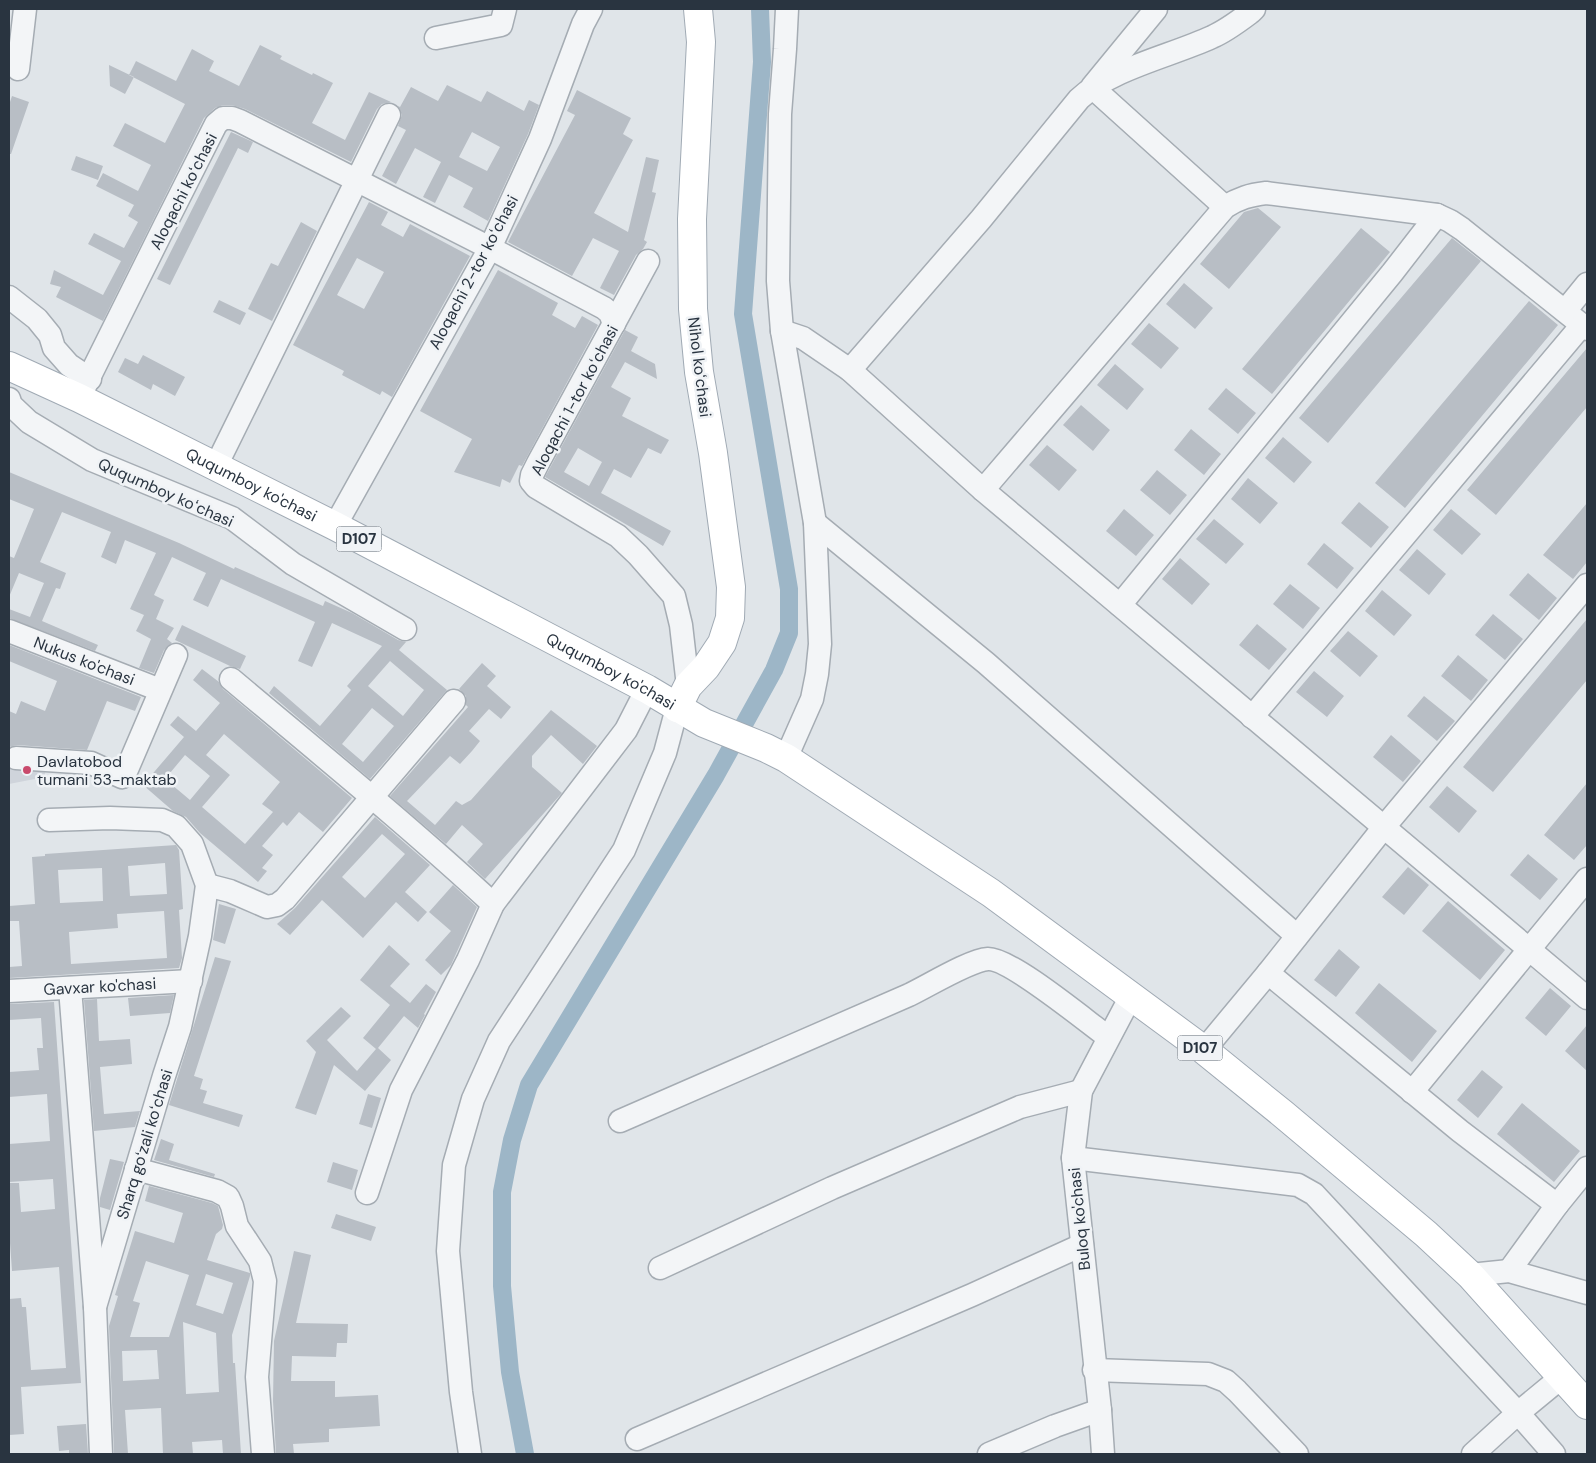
<svg xmlns="http://www.w3.org/2000/svg" width="1596" height="1463" viewBox="0 0 1596 1463" font-family="'DM Sans',sans-serif">
<style>
.built{fill:#cfd4db}
.lines{fill:none;stroke-linecap:round;stroke-linejoin:round}
.canal{stroke:#9db6c7;stroke-width:18}
.building{fill:#b8bec5;fill-rule:evenodd}
.minor-casing{stroke:#a5acb3;stroke-width:25}
.major-casing{stroke:#a0aab4;stroke-width:30}
.minor{stroke:#f3f5f7;stroke-width:22}
.major{stroke:#fff;stroke-width:28}
.poi-dot{fill:#c94a6c;stroke:#f0f3f6;stroke-width:2}
.labels{text-anchor:middle;stroke-width:5;stroke-linejoin:round;paint-order:stroke}
.shield{fill:#f0f3f6;stroke:#656d77;stroke-width:1}
.shield-label{font-size:15px;font-weight:bold;fill:#293440}
.street-label{font-size:16px;fill:#293440;stroke:#f0f3f6}
.poi-label{font-size:16px;fill:#293440;stroke:#f0f3f6;text-anchor:start}
</style>
<rect width="100%" height="100%" fill="#e0e5e9"/>
<path class="built" d="M9,759L45,762V777L9,784Z"/>
<g class="lines">
<path class="canal" d="M525,1454L510,1372L502,1286V1192L512,1140L529,1085L716,775L774,670L789,633V589L743,314L762,62L760,9"/>
</g>
<path class="building" d="M260,45L282,56L280,59L312,75L313,73L333,83L312,123L345,140L369,92L391,102L382,104L377,109L351,162L245,109L232,105H223L215,108L204,118L103,321L56,297L61,287L50,284L54,270L103,295L121,261L88,244L94,233L124,248L138,222L128,216L134,205L96,186L103,173L138,191L151,165L113,146L125,123L165,143L185,104L129,75L136,61L176,81L192,49L214,61L209,71L239,86Z
M109,65L134,77L125,94L110,86Z
M447,85L481,102L487,91L524,111L529,100L539,105L528,134L488,221L463,207L473,188L449,175L435,203L423,197L441,162L415,148L396,184L382,176L406,130L398,126L402,115L398,106L400,107L411,87L438,101ZM472,132L500,147L487,171L459,157Z
M577,90L631,118L623,134L633,140L594,213L628,232L646,157L659,160L652,192L656,193L644,240L647,242L643,249L636,255L614,295L600,288L619,251L593,238L572,276L508,242L575,115L567,111Z
M12,96L29,102L11,154H9V105Z
M231,132L253,142L248,153L238,148L170,285L157,279Z
M76,156L103,166L98,180L71,170Z
M369,202L388,212L381,225L403,237L410,224L470,256L392,397L382,391L380,395L342,375L344,371L293,345ZM357,258L384,272L364,309L337,295Z
M1258,208L1281,227L1229,289L1200,264L1244,212Z
M301,222L317,231L272,321L248,309L271,263L278,266Z
M1361,228L1390,252L1272,394L1242,369Z
M1452,238L1481,261L1328,443L1299,418Z
M498,270L558,303L552,315L575,328L582,316L598,325L522,466L519,465L510,483L502,479L500,487L454,472L472,439L420,411Z
M1184,283L1213,308L1195,329L1166,304Z
M219,300L246,313L240,325L213,312Z
M1529,301L1558,325L1405,508L1375,483Z
M1149,323L1179,348L1161,369L1131,344Z
M625,330L638,337L631,351L655,364L657,379L625,362L611,387L631,398L622,416L669,440L661,454L648,448L631,478L614,469L601,493L671,531L663,546L545,477ZM578,448L602,462L589,486L564,472Z
M1587,348V407L1496,515L1467,490Z
M143,355L185,377L175,396L153,384L151,390L118,372L125,358L138,364Z
M1115,364L1144,389L1127,410L1097,385Z
M1226,388L1256,413L1238,434L1208,409Z
M1081,405L1110,430L1093,451L1063,425Z
M1191,429L1221,454L1204,475L1174,450Z
M1283,437L1312,462L1294,483L1265,458Z
M1047,445L1077,470L1059,491L1029,465Z
M1157,470L1187,495L1170,515L1140,490Z
M9,472L179,543L234,569L235,567L323,606L325,601L352,613L398,640L406,642L399,650L447,690L370,779L269,693L274,686L320,726L351,690L347,686L382,646L332,623L312,667L298,661L315,622L221,579L208,607L193,600L206,573L172,557L154,595L164,600L156,619L174,628L167,639L172,643L164,650L154,673L139,668L151,639L136,631L144,615L130,609L156,553L125,540L116,564L101,557L111,532L62,512L40,562L66,573L60,589L56,588L42,621L98,645L95,651L9,618V609L30,617L44,583L19,573L9,597V556L14,558L34,509L9,499ZM390,661L424,690L403,716L368,686ZM372,708L394,726L363,762L342,744Z
M1248,478L1278,503L1260,524L1231,499Z
M1359,502L1389,527L1371,548L1341,523Z
M1587,503V562L1573,579L1543,555Z
M1124,509L1154,535L1136,556L1106,531Z
M1451,509L1481,534L1462,555L1433,530Z
M1214,519L1244,544L1226,564L1196,539Z
M1324,543L1354,568L1337,589L1307,564Z
M1417,549L1446,574L1429,595L1399,570Z
M1180,558L1210,584L1192,605L1162,579Z
M1528,573L1557,598L1539,620L1509,595Z
M1290,584L1320,608L1303,629L1273,604Z
M1382,590L1412,615L1394,636L1365,611Z
M1493,614L1523,639L1505,660L1475,635Z
M1587,619V680L1493,792L1463,767Z
M1257,624L1287,649L1269,670L1239,645Z
M182,625L246,656L240,669L230,666L175,640Z
M1348,631L1378,656L1360,677L1330,651Z
M9,645L141,697L135,711L107,701L87,750L17,745L9,747V711L16,714L21,701L45,711L57,681L9,661Z
M1458,655L1488,680L1471,701L1441,676Z
M482,663L496,676L487,686L511,707L501,719L489,709L469,731L480,741L472,751L460,764L450,756L407,801L435,825L456,801L462,805L471,800L551,710L597,746L583,764L551,735L532,756V767L562,793L485,879L467,862L483,844L462,825L446,844L390,796L468,707L466,705V696L459,689Z
M202,669L219,682L223,689L352,798L323,832L299,812L287,826L283,822L262,846L273,855L262,868L267,871L258,882L200,833L186,817L173,811L143,785L184,737L170,725L178,716L196,731L220,703L193,680ZM224,734L280,782L262,804L273,812L245,844L202,807L230,775L206,755ZM185,755L210,776L190,800L165,779Z
M1314,671L1344,696L1327,717L1296,692Z
M1424,696L1455,721L1437,741L1407,716Z
M1391,735L1421,761L1403,782L1373,757Z
M1587,783V845L1574,860L1544,835Z
M1447,786L1477,811L1459,833L1429,807Z
M375,817L430,865L405,892L427,912L418,922L396,902L363,938L322,900L290,935L277,924L295,908ZM382,834L405,854L365,898L342,877Z
M176,845L179,850L183,909L179,910L182,958L179,968L9,978V967L22,966L19,921H9V906L35,904L32,857L45,856V854ZM165,863L167,894L130,896L128,866ZM102,868L103,901L60,903L58,870ZM164,911L167,958L71,964L69,932L118,928L117,914Z
M1528,854L1558,879L1540,900L1510,875Z
M1408,867L1429,885L1404,915L1382,897Z
M453,885L477,907L451,965L441,975L425,960L451,931L429,912Z
M1448,901L1505,950L1480,980L1422,931Z
M219,904L236,909L225,944L213,940Z
M389,945L410,964L390,986L410,1003L426,984L436,992L424,1014L425,1015L418,1028L404,1016L378,1048L391,1060L365,1091L334,1065L316,1115L295,1108L316,1052L306,1041L341,1007L351,1016L327,1040L357,1071L376,1049L363,1038L390,1005L360,980Z
M1339,949L1360,967L1336,997L1314,980Z
M215,957L231,961L194,1076L203,1079L200,1089L207,1091L203,1103L243,1115L239,1127L169,1105Z
M1379,983L1437,1031L1412,1062L1355,1013Z
M1550,988L1571,1006L1546,1036L1525,1018Z
M174,995L170,1013L130,1016L128,998Z
M97,999L99,1041L130,1039L132,1064L100,1067L104,1114L140,1111L135,1127L94,1131L84,1000Z
M54,1002L81,1383L21,1387L24,1434L9,1435V1299L21,1298L22,1307H26L31,1370L66,1368L59,1267L12,1271L9,1229V1183H19L21,1212L55,1209L53,1179L9,1182V1144L50,1141L47,1094L9,1097V1072L39,1070L37,1048H43L41,1018L9,1020V1004Z
M1587,1025V1071L1565,1051Z
M1482,1070L1503,1087L1478,1118L1457,1100Z
M368,1094L381,1098L372,1128L359,1124Z
M1522,1103L1580,1151L1554,1182L1497,1134Z
M161,1139L174,1144L169,1160L215,1174L214,1177L154,1160Z
M110,1159L124,1162L110,1210L100,1207V1198Z
M333,1162L358,1170L352,1190L327,1182Z
M149,1186L212,1203L218,1206L223,1225L222,1229L216,1234L207,1260L250,1273V1276L232,1335L233,1363H235L241,1454H223L222,1440L192,1442L193,1454H163L161,1408L125,1410L128,1454H114L109,1326L118,1296L115,1295L135,1231L174,1243L183,1213L145,1201ZM146,1261L189,1275L169,1337H130L140,1303L133,1301ZM206,1274L233,1283L223,1314L196,1305ZM183,1322L216,1333L219,1392L186,1394ZM157,1350L159,1379L123,1381L122,1351Z
M336,1214L376,1227L371,1241L331,1228Z
M294,1251L311,1255L296,1323L348,1324L347,1343H337L336,1357L292,1356L291,1381H335V1397L378,1395L380,1426L329,1429V1442L293,1444L294,1454H276L273,1401L274,1341Z
M86,1424L88,1454H69V1450L59,1451L57,1426Z"/>
<g class="lines">
<defs>
<g id="minor">
<path d="M1156,9L1092,87L1225,207"/>
<path d="M436,38L501,25L505,9"/>
<path d="M18,69L25,9"/>
<path d="M648,261L538,463L532,475L531,481L536,487L618,536L638,555L674,596L681,625L688,686"/>
<path d="M9,297L37,319L50,335L54,348L69,365L90,379"/>
<path d="M1565,311L1587,284"/>
<path d="M782,331L803,338L850,370L983,490L1587,998"/>
<path d="M850,370L981,219L1079,99C1112,68 1171,56 1212,37C1226,31 1239,21 1251,12L1254,9"/>
<path d="M79,398L165,225L216,124L223,118H232L240,121L490,248L604,308L610,313L614,324"/>
<path d="M9,399L11,405L29,422L92,460L232,518L293,564L405,629"/>
<path d="M216,466L389,115"/>
<path d="M983,490L1225,207C1239,198 1250,195 1266,193L1437,215L1450,221L1462,229L1587,329"/>
<path d="M815,523L986,663L1297,936"/>
<path d="M335,526L490,248L540,139L583,24L591,9"/>
<path d="M1120,605L1392,273L1437,215"/>
<path id="s1" d="M9,631L160,690"/>
<path d="M231,679C319,753 409,826 493,904"/>
<path d="M1252,717L1582,325"/>
<path d="M16,758L91,763L122,777L125,774L176,655"/>
<path d="M786,758L812,699L817,674L820,644L815,523L782,331L778,281L780,114L785,49L787,9"/>
<path d="M49,820L110,818L162,820L176,826L192,844L207,885L200,936L180,1027L164,1076L95,1307"/>
<path d="M207,885L230,891L267,907L277,905L285,899L454,701"/>
<path d="M1268,973L1460,1131L1557,1205L1587,1168"/>
<path d="M70,988L95,1307L101,1454"/>
<path id="s2" d="M9,991L191,981"/>
<path d="M1204,1050L1268,973L1384,827L1587,585"/>
<path d="M1412,1092L1587,879"/>
<path d="M620,1121C716,1079 813,1037 909,995C928,986 970,960 988,959C1010,958 1087,1022 1108,1037"/>
<path d="M1073,1158L1298,1185L1314,1194L1518,1413L1554,1454"/>
<path d="M136,1169L217,1191L228,1197L232,1206L237,1226L260,1261L265,1281L257,1377L263,1454"/>
<path d="M367,1193L401,1090L468,960L493,904L626,730L647,689"/>
<path d="M660,1268L832,1188L1020,1107L1081,1091"/>
<path d="M1509,1271L1557,1205"/>
<path d="M1470,1275L1509,1271L1587,1293"/>
<path d="M1094,1370L1208,1374L1226,1381L1237,1391L1297,1454"/>
<path d="M637,1439L972,1295L1082,1245"/>
<path d="M470,1454L461,1392L448,1251L454,1165L473,1099L499,1041L624,850L665,753L677,708"/>
<path d="M989,1454L1055,1426L1100,1410"/>
<path d="M1103,1454L1100,1410L1073,1158L1081,1091L1131,996"/>
<path d="M1473,1454L1518,1413L1563,1376"/>
</g>
<g id="major">
<path id="s3" d="M9,366L79,398L335,526L647,689L704,723L766,748L786,758L991,893L1204,1050L1283,1114L1426,1234L1470,1275L1587,1405"/>
<path d="M677,708L688,686L706,667L722,643L730,618L731,587L713,453L699,372L693,309L692,219L701,42L698,9"/>
</g>
</defs>
<use href="#minor" class="minor-casing"/>
<use href="#major" class="major-casing"/>
<use href="#minor" class="minor"/>
<use href="#major" class="major"/>
</g>
<circle class="poi-dot" cx="27" cy="770" r="5"/>
<g class="labels">
<g class="shield">
<rect x="336.5" y="526.5" width="45" height="25" rx="4"/>
<rect x="1177.5" y="1035.5" width="45" height="25" rx="4"/>
</g>
<g class="shield-label">
<text x="359" y="544">D107</text>
<text x="1200" y="1053">D107</text>
</g>
<g class="street-label">
<text transform="translate(183 191) rotate(-63)" y="6">Aloqachi koʻchasi</text>
<text transform="translate(473 272) rotate(-62)" y="6">Aloqachi 2-tor koʻchasi</text>
<text transform="translate(700 367) rotate(83)" y="6">Nihol koʻchasi</text>
<text transform="translate(574 400) rotate(-62)" y="6">Aloqachi 1-tor koʻchasi</text>
<text dy="6" stroke="none"><textPath href="#s3" startOffset="270">Ququmboy ko'chasi</textPath></text>
<text transform="translate(166 492) rotate(24)" y="6">Ququmboy koʻchasi</text>
<text dy="6" stroke="none"><textPath href="#s1" startOffset="81">Nukus ko'chasi</textPath></text>
<text dy="6" stroke="none"><textPath href="#s3" startOffset="675">Ququmboy ko'chasi</textPath></text>
<text dy="6" stroke="none"><textPath href="#s2" startOffset="91">Gavxar ko'chasi</textPath></text>
<text transform="translate(144 1144) rotate(-73)" y="6">Sharq goʻzali koʻchasi</text>
<text transform="translate(1079 1219) rotate(-96)" y="6">Buloq ko'chasi</text>
</g>
<g class="poi-label">
<text x="37" y="767">Davlatobod<tspan x="37" dy="18">tumani 53-maktab</tspan></text>
</g>
</g>
<rect width="1596" height="1463" fill="none" stroke="#293440" stroke-width="20"/>
</svg>
